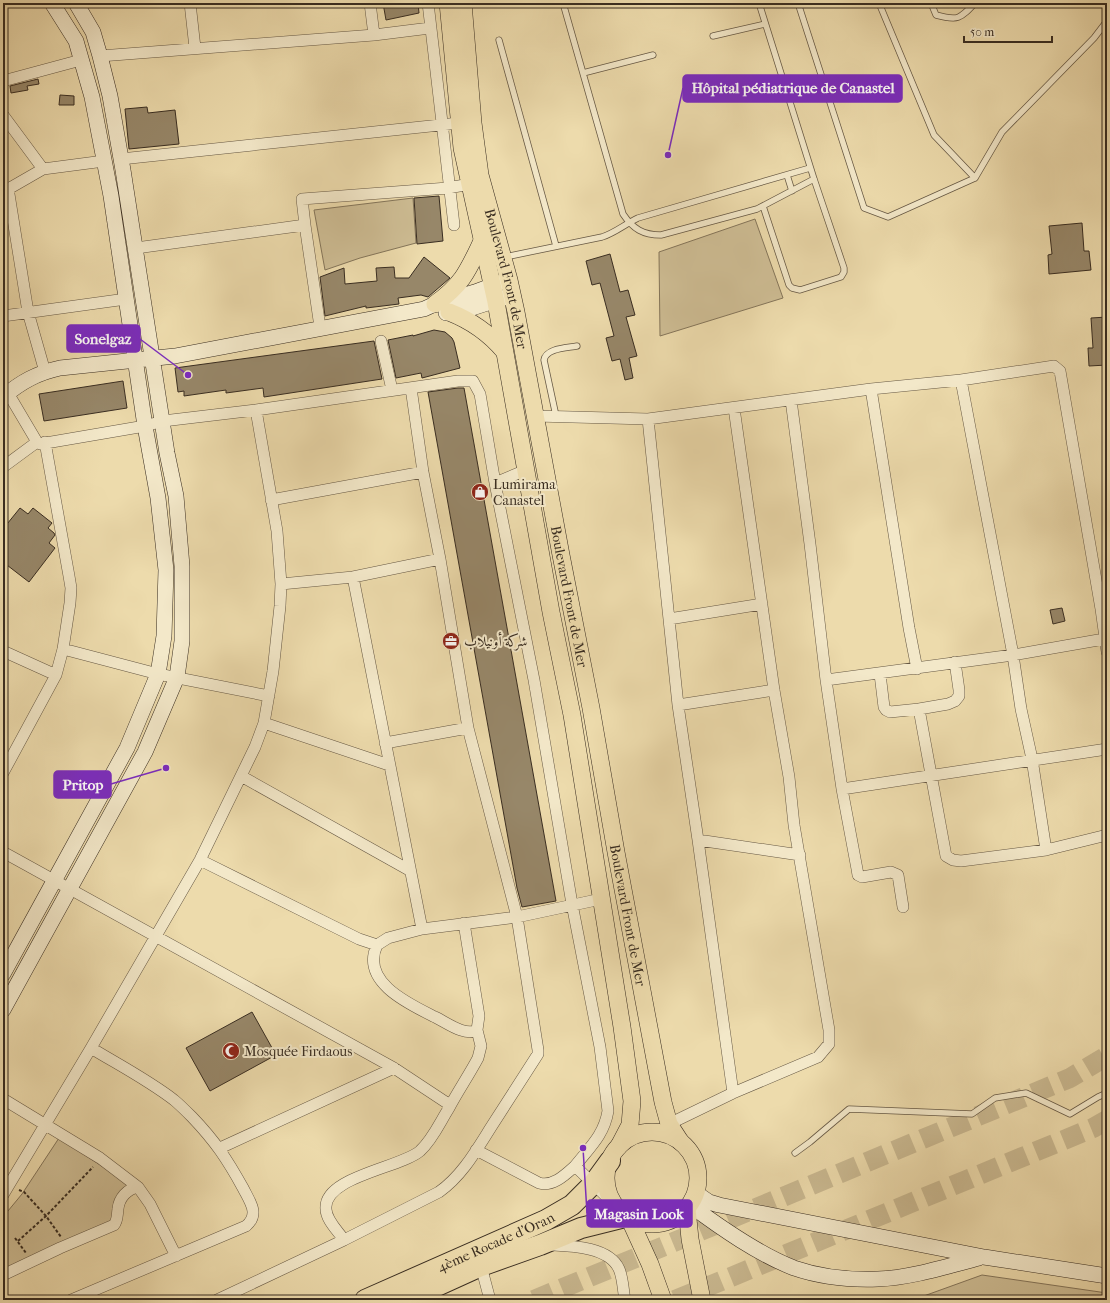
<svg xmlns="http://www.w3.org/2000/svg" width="1110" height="1303" viewBox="0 0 1110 1303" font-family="'IM FELL French Canon',Amiri,serif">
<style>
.green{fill:#cebd94;stroke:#84755a}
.building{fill:#978769;stroke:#392d21}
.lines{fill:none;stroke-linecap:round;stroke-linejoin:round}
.highway-tunnel{stroke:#c9b890;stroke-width:20;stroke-dasharray:20 10;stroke-linecap:butt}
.lane-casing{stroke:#665844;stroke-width:7}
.street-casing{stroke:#665844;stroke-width:12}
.secondary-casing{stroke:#392d21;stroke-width:16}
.primary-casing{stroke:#392d21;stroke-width:18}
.highway-casing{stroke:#392d21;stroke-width:22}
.path{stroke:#392d21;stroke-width:2;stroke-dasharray:3 2;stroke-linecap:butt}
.lane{stroke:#f3e8c9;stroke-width:5.5}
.street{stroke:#f3e8c9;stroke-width:11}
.secondary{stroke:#f3e8c9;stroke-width:15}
.primary{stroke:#eddbac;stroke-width:17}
.highway{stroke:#eddbac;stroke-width:20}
.labels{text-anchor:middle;stroke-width:4;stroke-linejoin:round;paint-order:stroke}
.street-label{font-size:14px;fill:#392d21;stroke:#f3e8c9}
.poi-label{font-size:14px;fill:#392d21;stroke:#f3e8c9;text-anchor:start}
.leader{fill:none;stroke:#7b2cbf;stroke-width:1.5}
.callout-dot{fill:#7b2cbf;stroke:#f3e8c9;stroke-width:1.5}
.callout{fill:#7b2cbf;stroke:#7b2cbf;stroke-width:1.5}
.callout-label{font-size:15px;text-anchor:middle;font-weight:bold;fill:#fff}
</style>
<rect width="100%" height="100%" fill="#eddbac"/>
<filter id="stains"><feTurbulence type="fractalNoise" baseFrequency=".005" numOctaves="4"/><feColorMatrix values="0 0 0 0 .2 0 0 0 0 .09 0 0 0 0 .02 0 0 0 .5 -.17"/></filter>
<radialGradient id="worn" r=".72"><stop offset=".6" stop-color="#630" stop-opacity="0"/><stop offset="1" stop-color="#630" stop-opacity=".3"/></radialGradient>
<path class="green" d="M413,198L416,243L360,258L325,270L314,210Z
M755,219L783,298L660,336L659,252Z
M59,1138L120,1178L131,1190L125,1197L120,1218L3,1270V1217L22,1194Z
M982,1275L1107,1293V1300H863L864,1299L921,1297Z"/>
<path class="building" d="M383,3H418L419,13L386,20Z
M38,79L39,84L27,86L28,90L11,93L10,86Z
M60,95L74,96V105H59Z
M147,107L148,113L175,110L179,144L129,149L125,109Z
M439,196L443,241L417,244L414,198Z
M1082,223L1084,251H1089L1091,270L1049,274L1048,255L1052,254L1049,226Z
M610,254L620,292L628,290L635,315L626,317L637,356L629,358L633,378L625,380L620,359L612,361L606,338L614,336L600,283L592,285L586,261Z
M424,257L450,278L428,297L421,295L398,298L399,304L366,308V306L325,316L320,277L344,268L345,284L377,281L376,268L394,267L395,278H409Z
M1107,317V365L1089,366L1088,348H1093L1091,318Z
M434,330L445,332L452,338L454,342L460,368L422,378L421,373L396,378L388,340L413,335V336Z
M374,341L382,379L264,397L263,388L226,393V390L184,396V391L178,392L175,368Z
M123,381L127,408L44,421L39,394Z
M458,388H464L556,901L522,907L517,888L428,392Z
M20,508L28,514L33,508L52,523L48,528L54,533L55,535L49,543L55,548L29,582L3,562V529Z
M1062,608L1065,621L1053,624L1050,610Z
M252,1012L276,1055L210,1091L186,1048Z"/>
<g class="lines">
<path class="highway-tunnel" d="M534,1300L1070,1078L1107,1056
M675,1300L1093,1128L1107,1120"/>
<defs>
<path id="lane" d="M563,3L623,214C633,229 643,235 661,235L757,209L814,179
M759,3L814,179L844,268V272L841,277L800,290L792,288L789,285L763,206
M798,3L864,208L888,217L975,178L934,135L879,3
M931,3L936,15C958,21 960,19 975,3
M713,36L765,24
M499,40L556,246
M583,73L653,55
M787,175L792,191
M975,178L1002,132L1094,38L1107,21
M505,257L602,237C615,233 625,224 638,218L810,168
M556,416L544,360C546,348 567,348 577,346
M795,1153L810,1142L849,1109L972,1114L995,1098L1026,1093L1070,1114L1098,1097L1107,1093"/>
<path id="street" d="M190,3L195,48
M370,3L374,35
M428,3L454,225
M100,56L374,35L430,28
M3,81L81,60
M3,115L43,169
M121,159L459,123
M8,188L28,312L45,372
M3,192L43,169L104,161
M305,225L320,327
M136,248L305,225L302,199L448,188L470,184
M3,316L126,299
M381,341L392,390
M961,380L1013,655L1021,709L1032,759L1046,850
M871,389L909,628L917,669
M8,393L37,442
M791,400L810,544L826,680L842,789L857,869L858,875L862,877L891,872L898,875L903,907
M535,416L648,419L871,389L961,380L1054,366L1060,371L1101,609L1107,652
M648,419L678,705L698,840L733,1093
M3,467L37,442L40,444L145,426L163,421L256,410L458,381H473L480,394L495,483L534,680L572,904L600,1047L608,1111C604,1135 590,1147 575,1166L613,1203
M495,483L526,470
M271,500L423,472
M353,577L422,929
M281,584L353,577L440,559
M669,619L762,604
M63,649L158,674L269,696
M3,651L56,675
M880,674L884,707L886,710L890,712L919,709L948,704L955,701L959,696V690L955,662
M826,680L1013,655L1104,639
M678,705L774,690
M919,709L946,856L953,860L961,861L1046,850L1107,835
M264,723L389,765
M385,743L468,728
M3,773L56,675L63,649L70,603L71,588L69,576L45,442
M241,776L409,870
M842,789L1107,749
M698,840L800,855
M3,852L394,1068L450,1105
M200,860L359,939L377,945L388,938L422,929L517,917L601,899
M377,945C360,982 409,1004 435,1017C446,1022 465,1037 477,1030L479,1016L464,923
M3,1099L100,1158L138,1187L150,1204L176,1256
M669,1124L733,1093L818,1057L829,1044V1030L794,825L789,777L774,690L734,408
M220,1148L394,1068
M476,1150L539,1183C553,1187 565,1175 575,1166
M3,1195L91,1048L200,860L255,747L264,723L273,671L280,606L281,584L277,531L256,410
M344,1240C338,1231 326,1220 326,1209C323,1177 400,1168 420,1151C433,1139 440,1122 449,1108C458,1091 469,1075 478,1058L481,1046L477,1030
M551,1245C572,1246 609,1247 619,1269C623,1278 623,1290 625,1300
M481,1266L490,1300
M3,1275L60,1248L114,1225C118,1220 117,1215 118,1209C119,1198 127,1189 138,1187
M71,1300L246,1226C260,1214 250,1202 243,1188C227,1159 215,1141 192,1117C186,1111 180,1105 174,1100C148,1080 119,1065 91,1048
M217,1300L344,1240L439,1192C463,1175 477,1149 493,1124C508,1101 523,1077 538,1054V1050L517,917L468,728L440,559L423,472L411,388"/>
<path id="secondary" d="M446,313L472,308L506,297
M3,397C21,382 37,373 60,368L175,356L424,309L435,304L475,292L502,282
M3,974L127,748L158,674L164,636L166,570L158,498L145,426L111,196L92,97L76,41L52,3
M3,1010L145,752L177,677L182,641V566L176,496L167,453L123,170L110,96L100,56L93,32L76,3
M696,1193L709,1202L719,1205L984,1257L1107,1276
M690,1205C721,1228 758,1254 794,1268C820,1277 850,1280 878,1279C910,1278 948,1266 979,1258"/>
<g id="primary">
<path d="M448,3L462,148L496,302L551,612L572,715L622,1027L632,1101L630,1125L619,1146"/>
<path id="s1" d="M463,3L473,123L480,175L509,280L516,312L561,555L591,708L616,852L663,1102L669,1124L680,1141"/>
<path d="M435,304C464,283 468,270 483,239"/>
<path d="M449,312C472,321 489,333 504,351"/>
<circle cx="652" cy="1178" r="46"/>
<path d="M687,1209L690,1239L702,1300"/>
<path d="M630,1220L650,1264L663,1300"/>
</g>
<g id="highway">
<path id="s2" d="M365,1300L546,1220L572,1205L594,1183L610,1161"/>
<path d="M406,1300L481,1266L540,1245L581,1228L625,1217"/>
</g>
</defs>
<use href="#lane" class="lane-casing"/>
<use href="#street" class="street-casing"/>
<use href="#secondary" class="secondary-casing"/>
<use href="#primary" class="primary-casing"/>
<use href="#highway" class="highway-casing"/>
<path class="path" d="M19,1190L24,1192L46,1216L61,1237
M15,1238L26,1253
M18,1241L46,1216L93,1167"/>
<use href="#lane" class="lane"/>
<use href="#street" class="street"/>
<use href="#secondary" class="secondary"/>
<use href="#primary" class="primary"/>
<use href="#highway" class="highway"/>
</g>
<defs>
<symbol id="shop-disc" viewBox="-11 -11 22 22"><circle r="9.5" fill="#8f2418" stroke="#f3e8c9"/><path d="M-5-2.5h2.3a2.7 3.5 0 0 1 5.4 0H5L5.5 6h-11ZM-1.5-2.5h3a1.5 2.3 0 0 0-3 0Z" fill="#fff"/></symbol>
<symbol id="office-disc" viewBox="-11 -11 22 22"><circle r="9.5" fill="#8f2418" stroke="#f3e8c9"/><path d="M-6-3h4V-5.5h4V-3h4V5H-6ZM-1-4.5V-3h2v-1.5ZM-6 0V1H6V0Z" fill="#fff"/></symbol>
<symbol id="mosque-disc" viewBox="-11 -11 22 22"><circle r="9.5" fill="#8f2418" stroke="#f3e8c9"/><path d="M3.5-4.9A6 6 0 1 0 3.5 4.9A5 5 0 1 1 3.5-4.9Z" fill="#fff"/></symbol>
</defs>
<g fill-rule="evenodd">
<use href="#shop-disc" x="470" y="482" width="20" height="20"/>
<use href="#office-disc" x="441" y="631" width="20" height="20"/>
<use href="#mosque-disc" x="221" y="1041" width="20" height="20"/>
</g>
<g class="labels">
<g class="street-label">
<text dy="5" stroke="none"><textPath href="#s1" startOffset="280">Boulevard Front de Mer</textPath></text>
<text dy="5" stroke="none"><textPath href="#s1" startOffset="604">Boulevard Front de Mer</textPath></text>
<text dy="5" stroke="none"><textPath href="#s1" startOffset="928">Boulevard Front de Mer</textPath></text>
<text dy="5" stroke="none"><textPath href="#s2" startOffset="143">4ème Rocade d'Oran</textPath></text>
</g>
<g class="poi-label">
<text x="493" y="489">Lumirama<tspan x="493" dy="16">Canastel</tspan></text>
<text x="464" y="646">شركة أونيلاب</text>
<text x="244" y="1056">Mosquée Firdaous</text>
</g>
</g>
<path class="leader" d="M668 155L683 88M188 375L140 339M166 768L111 784M583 1148L587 1213"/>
<g class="callout-dot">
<circle cx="668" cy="155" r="4"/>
<circle cx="188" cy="375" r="4"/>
<circle cx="166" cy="768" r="4"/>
<circle cx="583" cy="1148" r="4"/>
</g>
<g class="callout">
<rect x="683" y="75" width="219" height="27" rx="4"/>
<rect x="67" y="325" width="73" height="27" rx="4"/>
<rect x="54" y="771" width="57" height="27" rx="4"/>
<rect x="587" y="1200" width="105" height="27" rx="4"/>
</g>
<g class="callout-label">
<text x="793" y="93">Hôpital pédiatrique de Canastel</text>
<text x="103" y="344">Sonelgaz</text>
<text x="83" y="790">Pritop</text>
<text x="639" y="1219">Magasin Look</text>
</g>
<rect width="1110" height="1303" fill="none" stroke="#eddbac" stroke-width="16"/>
<rect x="4" y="4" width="1102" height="1295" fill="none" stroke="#392d21" stroke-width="2"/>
<rect x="8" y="8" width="1094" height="1287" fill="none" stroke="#392d21"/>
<path d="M964 36v6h88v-6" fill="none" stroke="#392d21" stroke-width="2"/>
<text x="970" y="36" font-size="12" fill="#392d21" stroke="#f3e8c9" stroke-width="3" paint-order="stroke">50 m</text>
<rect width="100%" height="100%" filter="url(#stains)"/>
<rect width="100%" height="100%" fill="url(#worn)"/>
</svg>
